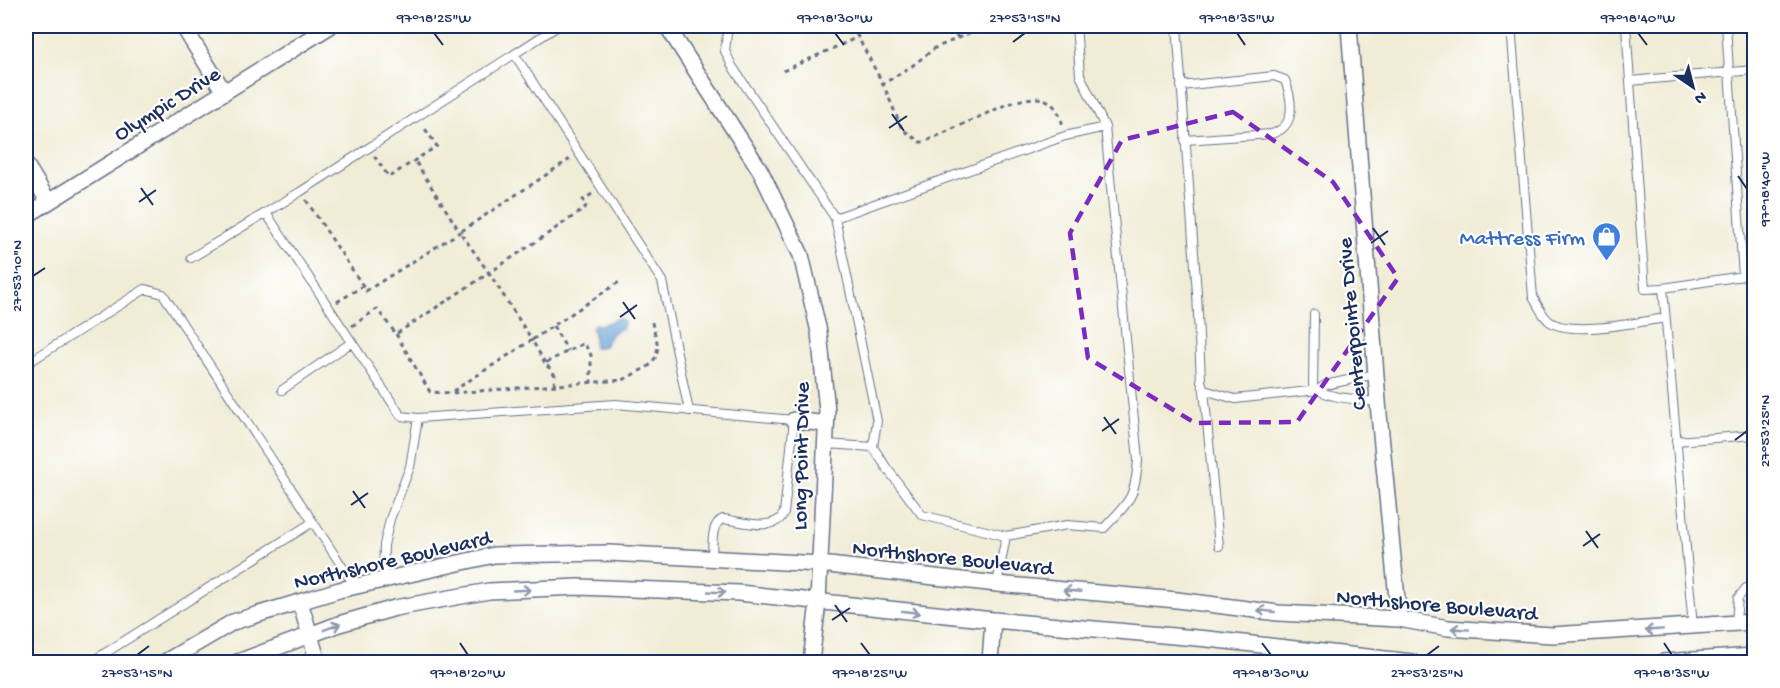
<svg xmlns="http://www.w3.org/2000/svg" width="1780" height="688" viewBox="0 0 1780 688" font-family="'Gochi Hand',sans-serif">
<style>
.water{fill:#629ed3;stroke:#3e6698;stroke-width:1.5}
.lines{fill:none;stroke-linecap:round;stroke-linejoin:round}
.lane-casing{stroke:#667188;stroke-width:10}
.street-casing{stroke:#667188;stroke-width:18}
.path{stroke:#667188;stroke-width:3;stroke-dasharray:4.5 4.5;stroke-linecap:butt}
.lane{stroke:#fff;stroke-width:8}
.street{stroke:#fff;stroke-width:15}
.oneway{stroke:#8d97ae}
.marked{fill:none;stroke:#7b2cbf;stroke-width:4.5;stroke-dasharray:12 8;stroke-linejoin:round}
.ticks{fill:none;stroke:#1b2f5e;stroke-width:2}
.labels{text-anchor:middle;stroke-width:4.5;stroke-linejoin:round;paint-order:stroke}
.street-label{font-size:22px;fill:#1b2f5e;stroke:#fff}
.shop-label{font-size:22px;fill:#366cbe;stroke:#fff;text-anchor:end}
.neatline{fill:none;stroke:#1b2f5e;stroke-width:2}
.ticks-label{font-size:15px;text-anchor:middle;fill:#1b2f5e}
</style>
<rect width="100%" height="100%" fill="#fff"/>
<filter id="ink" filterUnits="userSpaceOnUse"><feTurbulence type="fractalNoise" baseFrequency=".0167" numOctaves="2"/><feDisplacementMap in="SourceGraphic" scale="12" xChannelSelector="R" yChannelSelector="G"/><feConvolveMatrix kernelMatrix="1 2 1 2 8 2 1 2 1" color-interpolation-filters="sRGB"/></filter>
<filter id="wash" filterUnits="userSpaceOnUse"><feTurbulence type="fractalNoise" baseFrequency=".008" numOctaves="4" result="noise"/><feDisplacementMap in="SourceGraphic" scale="24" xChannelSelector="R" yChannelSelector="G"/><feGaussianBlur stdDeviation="1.35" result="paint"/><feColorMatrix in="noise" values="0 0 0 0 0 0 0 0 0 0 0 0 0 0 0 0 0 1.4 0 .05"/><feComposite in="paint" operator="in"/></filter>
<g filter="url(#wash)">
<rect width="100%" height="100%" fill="#f0ecd6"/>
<path class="water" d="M618,318L624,321L623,328L612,333L604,346L594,348V333L591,328L595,324L602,325Z"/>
</g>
<g filter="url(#ink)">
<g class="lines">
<defs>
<path id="lane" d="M728,26L725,51L732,66L835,218
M1076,26L1080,75L1105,127
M1177,26L1197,293L1201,381L1204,390L1235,399L1318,390L1325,385L1376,374
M1511,26L1533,297C1537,304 1542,315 1549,321C1570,337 1639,322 1665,318
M1626,26L1645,289L1663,288
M1726,26L1743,276L1754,275
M515,55L662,281L689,411
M1630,81L1754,70
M1181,86L1274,76L1285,80C1293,102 1296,127 1271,134L1185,140
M266,213L401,416L418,418L616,404L794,420L784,513C775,533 741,521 723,519C710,524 713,546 712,558
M191,258L300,192L558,26
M26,364L145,289L163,294L355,586
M282,390L352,342
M1204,390L1219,546
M1318,390C1335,400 1359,398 1379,403
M1313,391L1314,314
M1676,441L1754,435
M825,444L873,447L886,467L922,515L1006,536L997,584
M873,447L877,421L835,218L1065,136L1105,127L1138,460C1135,498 1130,501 1104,528L1067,525L1006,536
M383,580L384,545L390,519L410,467L418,418
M1736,623L1738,598L1746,588H1754
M1693,627L1663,288L1743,276
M91,662L313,522"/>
<path id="street" d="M183,26L224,92
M667,26L760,170L801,255L819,332L827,411L818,602L811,662
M1349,26L1379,414L1399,619
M26,165L48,201
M26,216L330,26
M794,420L826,424
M300,602L318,662
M165,662L233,622L339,590L494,555L609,553L820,564L997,584L1177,600L1278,613L1399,619L1448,628L1552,635L1754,622
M238,662L339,624L395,608L489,591L578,587L739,593L993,620L1208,639L1412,662
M990,662L993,620
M1663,662L1754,656"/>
</defs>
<use href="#lane" class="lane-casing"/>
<use href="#street" class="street-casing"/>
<path class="path" d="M852,26L883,84
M951,26L958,38
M986,26L935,48L912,66L883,84L902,129L920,142H924L1005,105C1034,95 1054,91 1063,126
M783,71L858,37
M374,156L389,177L437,146L423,126
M306,200L363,286
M337,302L363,286L366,291L460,232L415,161
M352,326L377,309L396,334L489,273L460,232L570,159
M553,326L568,351
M396,334L430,392L452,393L623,380L649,366L656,357L658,346L651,319
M545,363L532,340L622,280
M554,385L555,375L545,363L584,343L591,355V383
M453,391L532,340L489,273L583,210L587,205L583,200L592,194"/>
<use href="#lane" class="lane"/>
<use href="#street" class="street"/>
</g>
<defs><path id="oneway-shaft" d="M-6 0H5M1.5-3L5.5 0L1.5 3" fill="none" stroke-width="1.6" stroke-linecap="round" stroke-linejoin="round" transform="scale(1.5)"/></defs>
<g class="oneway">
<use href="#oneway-shaft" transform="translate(522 590) rotate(-3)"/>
<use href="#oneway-shaft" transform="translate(1072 591) rotate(-175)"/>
<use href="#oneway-shaft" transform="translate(717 592) rotate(3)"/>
<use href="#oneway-shaft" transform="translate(1266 611) rotate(-173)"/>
<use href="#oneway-shaft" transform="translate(911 612) rotate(6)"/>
<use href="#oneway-shaft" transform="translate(332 627) rotate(-21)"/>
<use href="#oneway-shaft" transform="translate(1460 629) rotate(-176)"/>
<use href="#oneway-shaft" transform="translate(1654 630) rotate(176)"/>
</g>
</g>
<path class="marked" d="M1233,112L1333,182L1398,278L1297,422L1195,423L1088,358L1070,233L1122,140Z"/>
<path class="ticks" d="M434,33L443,45M835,33L844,45M1237,33L1245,45M1638,33L1647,45M1013,42L1025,33M892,114L904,131M889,128L907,116M1738,176L1747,189M141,188L153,205M139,202L156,190M1373,228L1385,245M1371,243L1388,231M33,276L45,268M623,302L635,319M620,317L637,305M1104,417L1116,434M1102,431L1119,419M1735,440L1747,431M353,491L365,508M351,505L368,493M1586,531L1598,548M1583,546L1600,534M835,605L847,622M832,620L850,608M460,643L468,655M861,643L870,655M1262,643L1271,655M1664,643L1672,655M137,655L149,646M1427,655L1439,646"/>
<defs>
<symbol id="shop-pin" viewBox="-11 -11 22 30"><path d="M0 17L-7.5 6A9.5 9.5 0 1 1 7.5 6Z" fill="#3f7fe0" stroke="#fff"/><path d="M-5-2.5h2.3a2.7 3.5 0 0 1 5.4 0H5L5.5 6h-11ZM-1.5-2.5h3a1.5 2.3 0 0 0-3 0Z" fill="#fff"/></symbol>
</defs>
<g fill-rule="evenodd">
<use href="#shop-pin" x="1590" y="220" width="33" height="45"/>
</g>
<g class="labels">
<g class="street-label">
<text transform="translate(166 102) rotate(-32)" y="8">Olympic Drive</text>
<text transform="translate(1350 324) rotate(-95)" y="8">Centerpointe Drive</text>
<text transform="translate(799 456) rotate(-89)" y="8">Long Point Drive</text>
<text transform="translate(953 556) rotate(6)" y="8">Northshore Boulevard</text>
<text transform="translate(392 558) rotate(-13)" y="8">Northshore Boulevard</text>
<text transform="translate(1437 603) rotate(5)" y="8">Northshore Boulevard</text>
</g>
<g class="shop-label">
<text x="1585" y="244">Mattress Firm</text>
</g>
</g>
<rect width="1780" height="688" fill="none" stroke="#fff" stroke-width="66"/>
<g transform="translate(1693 87) rotate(145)" stroke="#ffffff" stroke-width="4.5" paint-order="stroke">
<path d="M0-4.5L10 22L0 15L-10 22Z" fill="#1b2f5e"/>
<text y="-9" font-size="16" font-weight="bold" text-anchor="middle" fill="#1b2f5e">N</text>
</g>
<rect x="33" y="33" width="1714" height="622" class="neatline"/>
<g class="ticks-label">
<text x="434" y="22">97°18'25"W</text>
<text x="835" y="22">97°18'30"W</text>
<text x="1025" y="22">27°53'15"N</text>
<text x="1237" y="22">97°18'35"W</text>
<text x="1638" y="22">97°18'40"W</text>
<text transform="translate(1764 189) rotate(-90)" y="5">97°18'40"W</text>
<text transform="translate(16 276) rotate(-90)" y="5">27°53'10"N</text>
<text transform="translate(1764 431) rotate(-90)" y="5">27°53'25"N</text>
<text x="137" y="677">27°53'15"N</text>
<text x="468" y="677">97°18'20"W</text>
<text x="870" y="677">97°18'25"W</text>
<text x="1271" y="677">97°18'30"W</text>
<text x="1427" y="677">27°53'25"N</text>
<text x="1672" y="677">97°18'35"W</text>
</g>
</svg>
